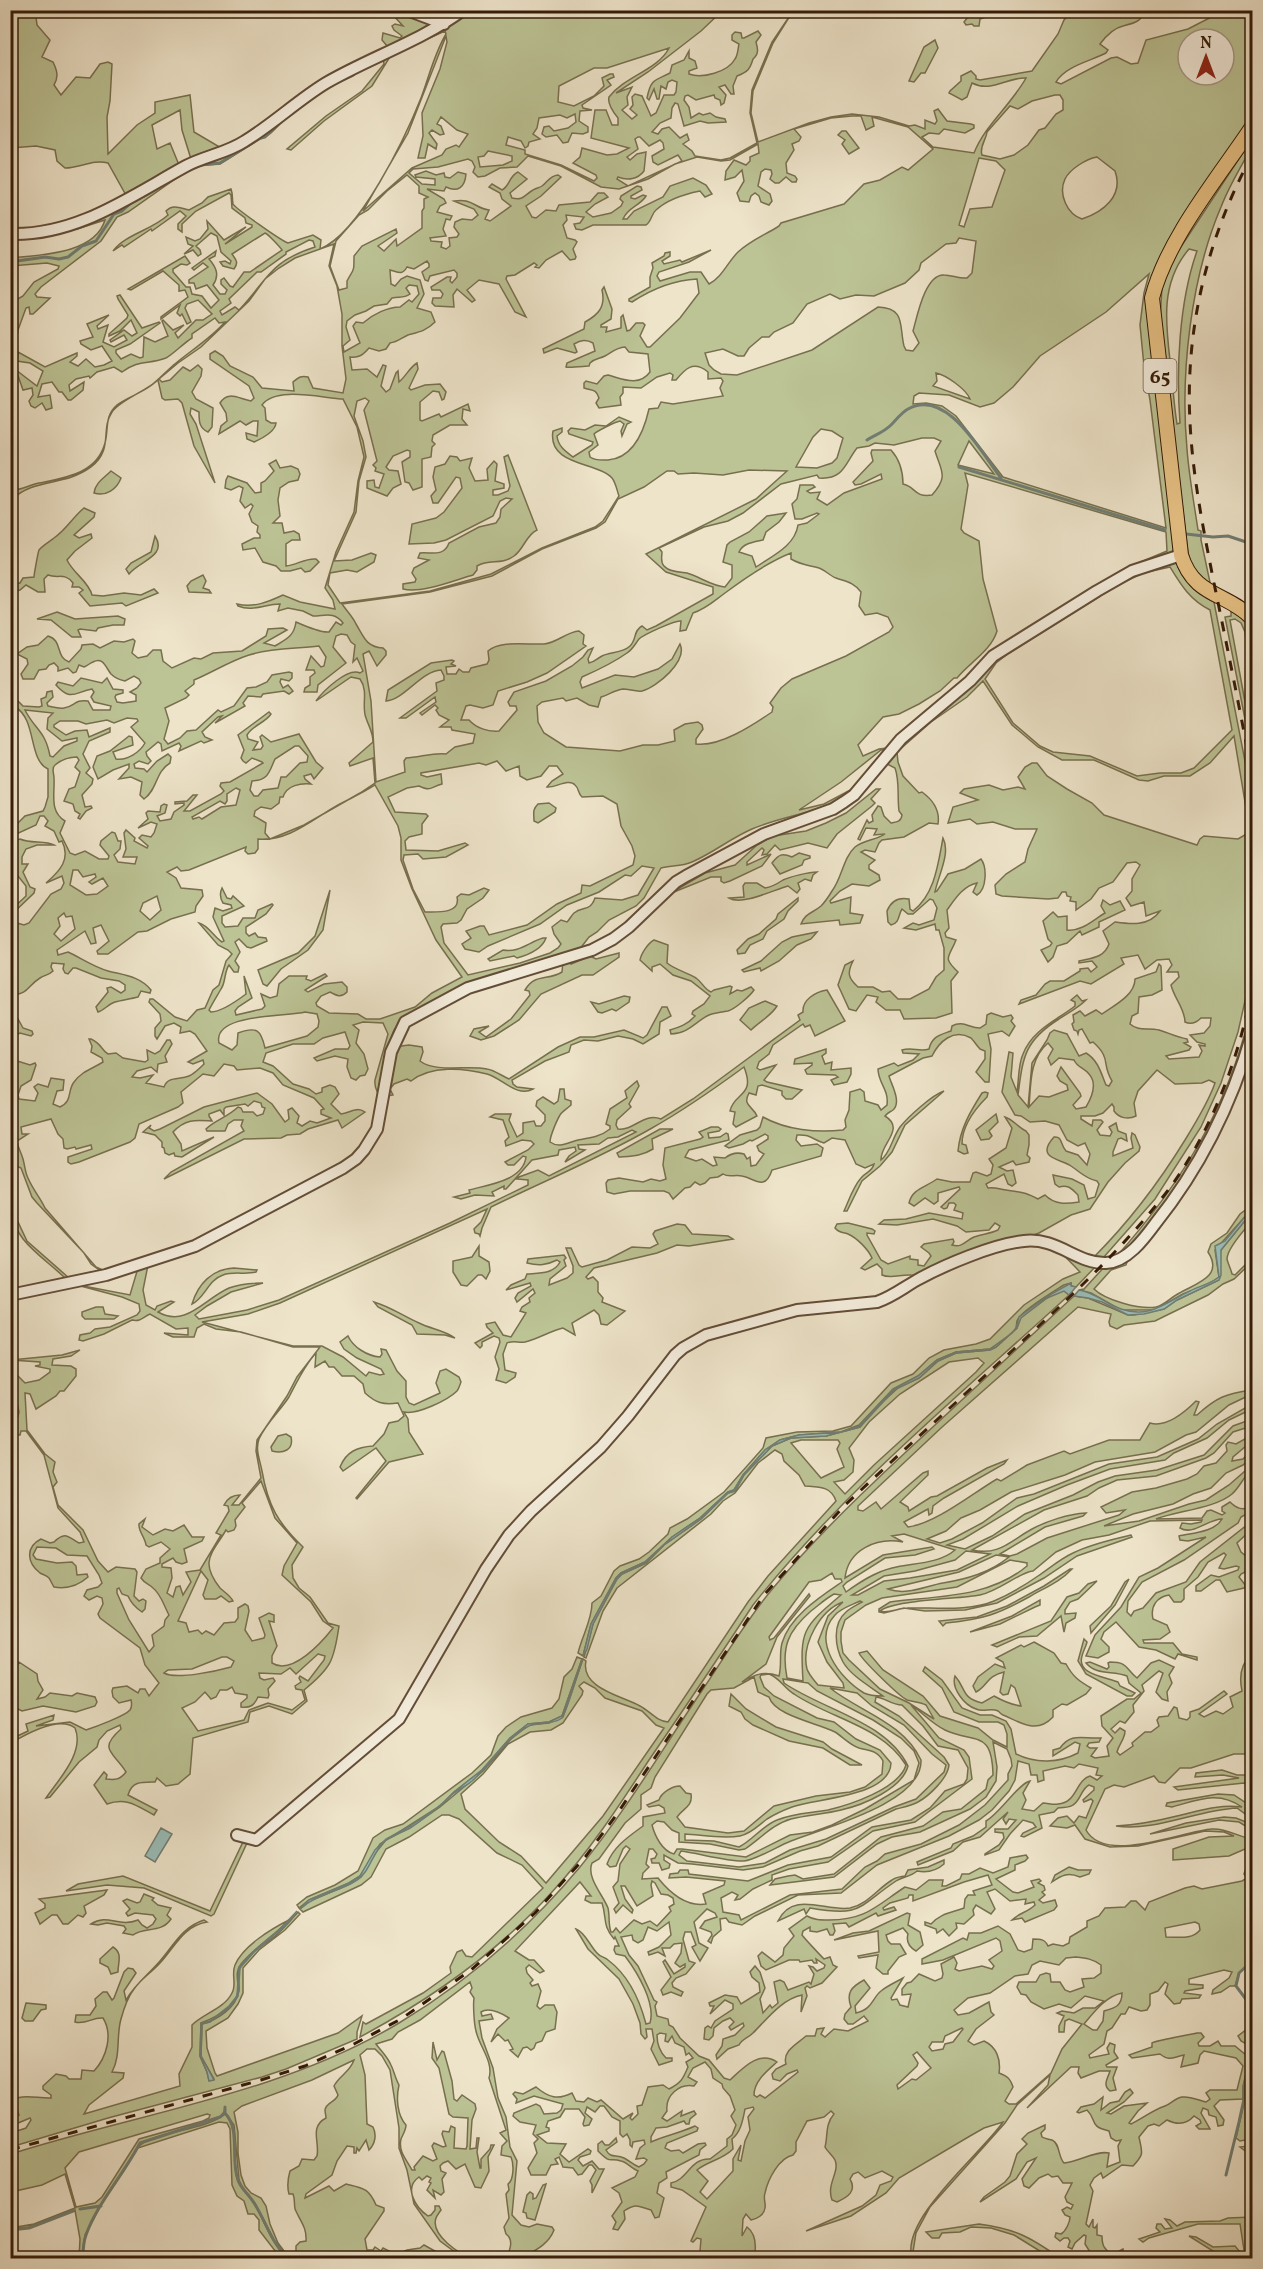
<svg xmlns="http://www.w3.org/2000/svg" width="1263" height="2269" viewBox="0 0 1263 2269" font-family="Vollkorn,serif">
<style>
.green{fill:#bcc395;stroke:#786f4e;stroke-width:1.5;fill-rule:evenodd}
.water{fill:#99beb9;stroke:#717d72;stroke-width:1.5}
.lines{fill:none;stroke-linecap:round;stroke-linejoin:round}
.stream{stroke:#717d72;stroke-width:3}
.minor-casing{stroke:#634d38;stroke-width:14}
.major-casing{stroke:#351b07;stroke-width:16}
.minor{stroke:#f4eddd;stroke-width:10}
.major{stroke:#e7c285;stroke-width:14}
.rail{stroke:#351b07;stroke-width:3;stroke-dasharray:10 10;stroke-linecap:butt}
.labels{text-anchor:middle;stroke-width:4.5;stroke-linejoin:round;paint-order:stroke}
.shield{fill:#f4eddd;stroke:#6e5a47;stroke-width:1.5}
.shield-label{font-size:20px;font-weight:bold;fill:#351b07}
</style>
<rect width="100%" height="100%" fill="#eee4ca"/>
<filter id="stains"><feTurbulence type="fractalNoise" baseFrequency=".00333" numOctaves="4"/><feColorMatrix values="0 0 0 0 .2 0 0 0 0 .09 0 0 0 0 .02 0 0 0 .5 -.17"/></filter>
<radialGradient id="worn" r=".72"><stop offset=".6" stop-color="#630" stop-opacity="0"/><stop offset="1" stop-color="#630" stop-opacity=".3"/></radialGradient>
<path class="green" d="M15,10L25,17L32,15L36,17L37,25L50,40L42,57L53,62C57,70 59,77 54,85L61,95L76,77L90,78L100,64L108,62L112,64L110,101L107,117L108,154L137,125L155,113V102L190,95L194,132L223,149L191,159L182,130L180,110L152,125L157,149L170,143L179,165L127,197L108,163C93,159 80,168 65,168L57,161L55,150L36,146L11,148L10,11Z
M402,11L434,25L388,47L382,40L383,33L400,38L402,36L394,30L392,26L395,24L403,26L393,15Z
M466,11H722L701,31L648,72L616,93L632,87L627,97L628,105L622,110L632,119L637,115L630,109L633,105L632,97L635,94L642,96L651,116L656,113L664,95H674L676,92L677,82L672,80L668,82L666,89L661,86L659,99H657L654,89L649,100L647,98C651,78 655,81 670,73L672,65L684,60L689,51V58L695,61L697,68L689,71V74C702,79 728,72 735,59C738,55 738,48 739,44L732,40V35L735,32L741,33L742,38H744L758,31L761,35L756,42C758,49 759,54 753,59C750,69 748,72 737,76L733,86L734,94H731L725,85L719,87L726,95L724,103L721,105L720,100L715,98L714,95L696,100L688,95L685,96L684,100L689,107L691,118L699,113L703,115L710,113L716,117L725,119L726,122L708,123L700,121L684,126L678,104L675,103L672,108L671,118L660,123L652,132L658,134L662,129L669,127L680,138L687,134L689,140L683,144L692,151L695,156L721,160L730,158L757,143L750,113L752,90L772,42L793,11L773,43L753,91L751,113L758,142L809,123L831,117L852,114L879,117L909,126L915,125L925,129V120L935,124L937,121L934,111L938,109L947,121L971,124L974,125V128L965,133L944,129L939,134L929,133L922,137L933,147L974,153C985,125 1011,105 1026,78C1007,77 991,93 972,83L967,97L962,100L949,93L950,91L961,81V76L971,71L976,76V79L980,80L1032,71L1058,34L1064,20L1069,15L1083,10L1117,11C1120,16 1129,17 1135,17L1140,11H1145C1141,22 1134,23 1123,26C1114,28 1106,36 1100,44L1108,50L1106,53C1091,61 1065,66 1056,82L1061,84L1111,58L1117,57L1131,64L1138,63L1146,40L1188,29L1223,11H1252V117L1163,252L1153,277L1149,297L1150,340L1175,550L1168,555L1128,569L1069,604L1124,569L1167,551L1166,532L965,473L968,485L961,529L964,533L979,541L983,579L997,631C991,651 970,662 957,678H954L940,691L919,704L899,714L883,717L858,745L863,756L879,749L888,748L887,750H881L841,782L799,810L824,804L858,786C829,813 786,814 752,829C731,838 713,853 692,862C681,867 670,865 661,868L644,898L636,906L609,920L597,932L589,937L579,950L496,974L468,985L404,1017L394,1030L388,1046L379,1112L372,1133L359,1153L347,1163L201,1240L100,1275L68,1281C47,1259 11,1241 11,1207L27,1241L69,1278L102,1272L91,1264L84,1253L37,1203L32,1197L21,1168L14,1165L10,1154L11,1059L30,1065L35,1063L36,1065L31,1080L21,1086L18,1095L19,1099L35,1101L38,1093L34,1087L38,1084L48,1087L51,1078L64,1080L63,1090L57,1091L53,1104L60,1107C73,1101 67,1091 74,1082C82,1071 92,1069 103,1062L102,1058L91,1052L92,1046L89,1039H91C102,1044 101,1050 108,1054L116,1053L123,1058L145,1062L148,1060L147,1050L155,1054L160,1051L167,1040H170L172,1044L165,1056L167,1062L158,1064L157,1072L151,1067L137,1071L132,1077L140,1078L153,1075L146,1083L164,1087C168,1076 179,1080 189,1076C194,1074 200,1068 204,1064L203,1060L193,1064L188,1062L207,1051L195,1034L190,1031L180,1033L181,1027L174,1023L165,1026L157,1039L155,1036V1028L161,1021L160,1014L149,1002L150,999H153L175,1017L187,1021L197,1010L205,1008L213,990L219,985L226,961L232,954L228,950L218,945L199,923C208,925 214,937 222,942L224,941L213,917L215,908L223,911L232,908L231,905L223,903C220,898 219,894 222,888L227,898L231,899L233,896L244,906L222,916V923L225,927L238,926L243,918H255L258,910L272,904L273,905L266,914L246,927V933L249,936L255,933L258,937L266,938L267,941L251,948L247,947L239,939L235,942L240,952L235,961L239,967L238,972H234L229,965C224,972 226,982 221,989C217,996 213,1002 209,1010L211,1012C221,1012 238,1000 246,994L244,976L252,998L238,1007L235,1011L236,1015L262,1009L265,1006L261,994L270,998L277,996L279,984L289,976H307L306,979L311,981L325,974L327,976L305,990L308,992L324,984L342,982L347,987V992C341,998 337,996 330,992L321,996L316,1003L317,1006L329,1013L358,1014L366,1019H380L415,1007L432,993L462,977L436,940L412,889L401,860V838L398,826L375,785C363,793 351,798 338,805C313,819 288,842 258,839V849L255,853L248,854L245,851L246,847L189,870L181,871L177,867L167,872L176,878L181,888L202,890L203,896L196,906L195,912L171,919L147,931L138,932L108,954H98L97,951L109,941L101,925L93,928L96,943L91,944L85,931L57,950L58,955L68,952C81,958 94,967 108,971C123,975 140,976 151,990L150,993L141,991L138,997C130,999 123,1000 115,1002C108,1004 105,1010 98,1012L96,1007L108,992L107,988L111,987L121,993L125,990V985L119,981L101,978L76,968H73L68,974L65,973L63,969L64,964L52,963L51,967L53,971C49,975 45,975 40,978C27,986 29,994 12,995L11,1023L15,1019H18L23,1028L32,1031L33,1034L31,1036L20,1033L14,1036L11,1049V940L15,937L17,923L24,925L29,923L51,894L61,889L64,883L62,876L46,883C60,871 71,859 62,841L59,842L54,831L45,826L48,821L44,816H40L36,825L14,835L12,839L15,841L20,839C31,844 45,840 54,845H37L26,849L22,857V864H28L23,872L30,887L35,889L34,893L11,915V910L26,896V886L18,876L11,877V830L25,816L43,811L45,807L48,797V769C28,760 37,719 15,707L11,718V694L23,706L39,707L42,706L41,699L46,697L47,692L52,691L53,697L47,703L48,706C53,707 59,709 64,708C75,707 74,699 88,701L93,710H110L111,706L94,702L91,697L94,692L92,689C75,692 71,702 56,685L58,682L73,686L81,678L102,683L107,678L113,689L123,690V693L116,695L115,697L117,702L123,703L136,701V695L130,692L137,688L141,683L139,679L134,676L125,681C120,680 115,678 111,674C106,668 103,656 93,662C90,663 87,666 84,667L79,665L76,672L73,673L68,668L58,671V667L54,663L49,665L46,669L39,670L34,679H23L21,674L28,664L27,659L17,654L27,647L38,645L48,636C63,640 55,657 69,662L81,649L82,645L93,644L100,648L114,641L124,642L133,639L135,641L132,653L138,658L147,656L153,650H161L163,661L172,668L194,658L201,659L213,653L242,651L266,636L268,629L283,628L287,630L264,643L275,646C287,639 294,636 296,622C305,626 321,633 329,632L336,622L341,625L343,623C334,611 325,616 313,616L303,611L288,608L278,611L280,604C265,604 253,612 238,606L237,604C254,608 268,602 283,595L300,602L335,609L333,600L325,588L336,552L354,512L358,481L364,457L357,427L343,399C322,398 275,386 262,405L265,408L266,420L271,423H276C275,432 263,438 254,442L247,439L246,433L257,436L258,421H253L246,425L240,421L219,434L221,426L227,421L226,413L220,403C228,390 239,399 251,401L254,398L249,386L210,359V354L215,351L223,356L230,366L253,377L262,388L294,391L293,382C298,378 301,375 308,377L313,388L343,393L346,379L342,346V314L337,286L329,266L334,244L295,258L279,268L265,279L249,301L201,347L178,363L159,379L162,382L170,380L183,367L190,371L198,365L202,369L201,376L192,392L196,399L213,408L212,427L208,432C199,428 199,421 199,412L191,408L190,414L196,424L215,483L194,446L182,403L178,399L165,400L162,398L158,380C146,391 119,401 112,412C100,430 114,449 91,467C64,487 36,477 11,500V487L13,490C22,490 29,485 39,483C64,478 97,474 105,443C109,429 104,416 117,405C126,398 139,394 149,387C159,380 167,370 176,363C193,349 211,338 225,322L219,323L215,318L192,334V338C185,342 171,356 166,358C147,365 140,359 122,372L114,367L97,372L90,378L89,376L76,379L69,385L70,391L84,382L83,390L71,400H68L62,392H59L52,382L42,384L38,397L50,395L52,408L46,410L42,403L35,408L31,406L29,401L33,395L32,388L23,390L16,370L37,386L43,371L30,363L17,361L18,352L45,367L77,353V356L70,362L78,366L86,359L95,367L104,365L112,361L102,346L91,350L81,344L80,341L93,337L87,324L109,315L97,326L98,329L108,325L103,342L114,347L127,340L124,335L111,342L110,340L124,330L132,336L137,333L131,320L120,331L109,336V334L127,318L128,315L118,299L117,296L120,295L142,328L159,322L160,323L130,344L116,350V353L121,359L131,354L140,358L143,357L144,337L155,342L168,336L162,321L163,320L173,330L184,325L175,333L178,338L196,320H203L212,314L198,300L187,304L185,308L191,322L187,324L182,314L180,316L177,313L180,305L161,319V317L188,297L185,290L179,291V285L163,271L131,290L128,289L185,256L190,263L187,265L181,264L173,269V272L186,287H190L192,294L202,296L211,308L219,300L207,285L196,289L194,283H189V280L208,267L203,263L194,270L192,268L216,251L215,256L209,259C216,267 220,275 213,285L220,294H225L227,290L221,284V280L224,278L230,286L233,287L244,272H250L282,250C280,247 268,234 265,233L232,254C236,260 239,262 234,269L223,266L220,262L225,261L230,264L231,261L221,252L217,236L211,233L196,246L200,250L201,254L198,256L193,250L184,254L193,246L188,244L186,237L195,241L200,239L208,229L207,221L224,240L246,227L225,244L252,227V225L246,223L245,218L232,208L231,195L229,193L196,211L182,224V232L178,229V224L186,216L180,211L152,231L151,229L124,247L122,245L113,251C126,234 152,230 168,215L166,211C173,204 180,208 189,210L202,203L208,197L231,189C233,194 232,199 233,204C235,208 280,240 288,243L313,235L321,240L320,249C360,233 405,138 421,98C429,77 434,54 446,34L445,31L391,55L372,86L324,121L291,150L287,149L326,116L362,91L384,64L383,59L359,70L353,76C331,85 310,98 292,112C282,120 272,136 260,139L220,164L197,166L188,170L128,212L117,217L101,241L41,287L35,294L37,297L50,298L33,314H30L29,307L26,308L18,330L11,369V303L23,296L34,282L58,269L59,266L47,263L11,266V258C40,255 95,254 105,220L77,229H69L114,211L188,167L229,153L329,85L450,23ZM446,36L447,42L440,69L422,113L423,136L418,158H425L428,144L436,149L437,144L429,133L432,130L440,135L444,134L441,126L437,124L441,117L457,130L468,134L459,147L456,145L446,149L442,155L412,168L363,211L408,133ZM1188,39H1224V75H1188ZM669,48C658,70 625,76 609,97C607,104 614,113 618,118V125H612L606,110H595L591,138L629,148L617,154L607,155L582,148L580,157L573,163L596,175L597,178L594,181L561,165L525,154V150L506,145L508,137L521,141L525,148L528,146L529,142L540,139L533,134L537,128L539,118L560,115L567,118L575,114L576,122L568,128L554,131L549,126L544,127L542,134L546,137L557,135L563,143L568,142L572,133L583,134L588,132V127L579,121L580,111L592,110L583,108L582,105L611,85L607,80L614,77L613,74H610L602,78L604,86L594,96L574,106L558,102L559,86L594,68H607ZM1055,95H1060L1063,100V110L1056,114L1045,128L1039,130L1028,145L1014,155L1000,159L982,155C979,147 986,140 987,132L1010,106L1018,109L1032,101ZM852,116H861L866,130L874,126L872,117L908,127L933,149L908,170L902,167L880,180L864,184L844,204L781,223L779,226C765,235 751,240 738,252C727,263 723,276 709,284L701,272H690L660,281L657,276L659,272L689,262L711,250L682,262L680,260L664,264L662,261L670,256V252L665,253L664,256L652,263L653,268L650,277V287L629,299V301L632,302C652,289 675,280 697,279L699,293L680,318L650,347H647L640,336L645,325L643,323H636L630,330L627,331L623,315L621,317V328L606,332L607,327H601V325L611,319L612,309L604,287L602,290C606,307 598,315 585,322L584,329L543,349L544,353L557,348L575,353L577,352L574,344C581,340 586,339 593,343L595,351L567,363L566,367C569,368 586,366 589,366L590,363C595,358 599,359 605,356C613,352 615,348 625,347L629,352L648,354L650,372C639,387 623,379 608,375L604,376L597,384L586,381L584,383V388C591,391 596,388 599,398L596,403L599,408L621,405L620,397L623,393V387L641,388L657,377L670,373L673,375L672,380H676C685,369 693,360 708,372V379L721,378L723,381L720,388L723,396L673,404L661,402L658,408L649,409C644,431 633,458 608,460C601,460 596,461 590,457L589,452L598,445L594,434C597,431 615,422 620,421L624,424L621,431L622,436L627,424L631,422L619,417L606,426L595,425L585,430L571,428L568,431L569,434L593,442L592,445L573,457C565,451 558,446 557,436L562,432V428L553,431C547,466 598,462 612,478C616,483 617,491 619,496L603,521L595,527L542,548L491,574L430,591L340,603L328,585L330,573L347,570L357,572L374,562L376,555L371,553L352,560L334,561L356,512L359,481L366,457L363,441L354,416L357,401L365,398L369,401L364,410L377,461L373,465L376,468L375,471L384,474L379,488L375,487L374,480L367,481V488L387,496L393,488L401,484L398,471L389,470L386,467L393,456L407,450L410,451V457L402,462L405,482L409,483L413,490L422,487V459L431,457L432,447L435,444L432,441L433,435L450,425H467L462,419L463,409L470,411L468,404L441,417L439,414L422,421L420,420V402L433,391L439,392L442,400L444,399L446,392L440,384L425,385L411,390L409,388L418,369L417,363C410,367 406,376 399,382L398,371L396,373L390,389L386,392L381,386L386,366L383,365L377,377L367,369L352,370L350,357C359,358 363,355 369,348L379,351L386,349L390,343C398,342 401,338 408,335C419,332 426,331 435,322L431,312L417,308L424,294L420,280L407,276L401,279L395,286L391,284L390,270C398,272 402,276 407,267L414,269L427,261L429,264V267L422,272L425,280L428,281L430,276L454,270L457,273V277L452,283L450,281L451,277H447L431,287L432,290H440L443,294L441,298H433L432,303L435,306L454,307L453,295L457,289L472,302L475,300L467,290L479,280L499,284L515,312L526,317L506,279L507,276L515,275L534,263L537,265L535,267L539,268L546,260L562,251L570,260L575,259L576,257L573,249L577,242L575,240L567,238L563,225L567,220L566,215L584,217L580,223L574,224L576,229L582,230L593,225H646C652,221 651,214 656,210C668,199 685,194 700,191L705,197L712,194L706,185L693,178L670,186L663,197L634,211L627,219H623C628,207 640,206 646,196L643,195L635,199L631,198V196L642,190L641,187L637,186L621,196L620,199L623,202L621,206L611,213L593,217L586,212L595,204L608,197L604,193H598L590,202L559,205L556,211L546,210L536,218L532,217L526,206L541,196L561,177L558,175C549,176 548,182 542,186C539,188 536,188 533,190C524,195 524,201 512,198L510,193L527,179L518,172C509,176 510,186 502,190L492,184L489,187L500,193L502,199L511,206L490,221L485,219L489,210C474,208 473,198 454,201L474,209L478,215L472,220L462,219L455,222L454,227L459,234L457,237L449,238L450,246L446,249L441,247L442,242L431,241L430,238L446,236L443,229L446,219L450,220L452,216L437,212L440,206L446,203L444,199L427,189L444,191L446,187C458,193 465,187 466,174L458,172L450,178L445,177L444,173L436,175L426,171L415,175L416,177L435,179V185L422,184L409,173L413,169L438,167L468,159L472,161L475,167L473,172L478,177L485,176L500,168L517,167L528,156L561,166L601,187L619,189L648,179L675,164L697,157L721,161L730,160L758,144L759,153L750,157V161L746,165L734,160L726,171L725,180L735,177L742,170L744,181L737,193L740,201L749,202L751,196L755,193L759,196L761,202L769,205L772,201L770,194L758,186L761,172L765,169L771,170L772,174L770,179L775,183H779L786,177L792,182H796L797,179L795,176L787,173L786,163L794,150L792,144L799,141L801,137L794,129L831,118ZM638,137H640L649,146L660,140L663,143L664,149L652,156L653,162L658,165L678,155L682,161L628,186L617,179L618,177C628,181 638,179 644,171L646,152L637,154L630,160L627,157L638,149L635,139ZM488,151L512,156V161L503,165L480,167L478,157L484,156ZM1097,157L1115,171C1124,196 1103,212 1082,219C1067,214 1058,194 1065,179C1070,169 1086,159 1097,157ZM979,158L996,161L1005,170L992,207L970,209L964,227L959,225ZM407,175L419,186V193L428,197L424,199V208L422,211V228L397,246L396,239L384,251L378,246L397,233L396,229L362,246L354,256C354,273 354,268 347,281V288L339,290L330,266L336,241L359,215L368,210L387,191ZM959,238L976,241L972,273L967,278C959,279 952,275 944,275C925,274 917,317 913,331L919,343L913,351L906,350L904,346C899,326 906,308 878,307L812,350L737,375L721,374L714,370L709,365L705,353L723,349L738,356H744L749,348L762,337H769L774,332L793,323L807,304L830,294L840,299L856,295L874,296L905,283L919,270L921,263L946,244L956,243ZM309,240L313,241L315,247C269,262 269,278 239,310L235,307L222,315L220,311L231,303L229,299L257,272H261L286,254V252ZM1149,274L1144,293L1140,325L1144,366L1150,400L1166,528L1003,477L956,416L942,406L926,403L913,404L914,396L919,393L949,395L980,407L994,403L1013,387L1040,356L1106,312ZM409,285L417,286L419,294L412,302L409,300L400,307C388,307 373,314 363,323L356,322L353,326L360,343L344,352L343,346L350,340L346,327L347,321L355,315L366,311L374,306L387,304L392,298C399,296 403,299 410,294L406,288ZM936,373C946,375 966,389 970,399L933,386L937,381ZM821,429L832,431L843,438L837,458L832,463L817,468L796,467L813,437ZM922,438H934L941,441L935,451C941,471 949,476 932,495C914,498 915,486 903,484C903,472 900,460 891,450H872L871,453L873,461L853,482L855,485L861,484L881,474L882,479L844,493L827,505L817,499L820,492L810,493L807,491L815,487L813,485H800L797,499L792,504L795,519H802L817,513L819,514L807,523L798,525C795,546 772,556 756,567L752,556L739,552C743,543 754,542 763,540L766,532L779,522L786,513L767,516L749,532L730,542L727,545L723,562L732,565V578L725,587C712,586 700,577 687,573C680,572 669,572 664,566C660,562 662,557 662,552L659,548L704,527L728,521L743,513L781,484L817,475L819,478C844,480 845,463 857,448L869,446L875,443L894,445ZM969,441L994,474L958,465ZM749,470L787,471L756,499L646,554L666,572L713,587V594L656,626L647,630L642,626C633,631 637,639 630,646C623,653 610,652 602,656C596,659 595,662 589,663L588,659L593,648L588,650L583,657L572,666L546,681L514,692L508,702L510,706H516L517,710L499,731C488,732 476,728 469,720H461L466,706L470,705L483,708L493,705L498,691L527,682L547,673L586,646L583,644L584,635L579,631C566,632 557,643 544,644C528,645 500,640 488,651L489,660L487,664L471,668L469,672H463L459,669L456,674H447L446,667L456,666L451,664L454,661L452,660L431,663L388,690L386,701C404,700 421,671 441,670L444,676V680L436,683L437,691L400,718H406L435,697L436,702L420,713L422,715L435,705L438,708L436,710L439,715L449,720L440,727H451L452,730L475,734L473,743L455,747L446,754C434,752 418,758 406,758L404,761L405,772L376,782L371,701L363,654L369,651L377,666L386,655V651L383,648C366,647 364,637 356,624C353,617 346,610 342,604L430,592L492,576L542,549L596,528L605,522L618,499L644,487L667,471H674L678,474L694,473L723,475ZM791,553V559C801,565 808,565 819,568C825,570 830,576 836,578C847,582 853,582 861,592L859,606L865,615L877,613L888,617L893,627L889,632L846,656L792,679L781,688L770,703L773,707L772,712C753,725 720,747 696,744V739L703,729L702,725L698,722L685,724L674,730L675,741L658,745H643L620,751L566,747L544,733L538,722L537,706L542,702L563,698L566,701L577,698L589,705L598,707L601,697C608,695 615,690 623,689C629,689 636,692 642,691C657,687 688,661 680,644L672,659L658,669L634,677L615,675L582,688L580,682L582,677C598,670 613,663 627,653C633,649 635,644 639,639C643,635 675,620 681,621L680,631L686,630L693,613C706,609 714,601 725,593C745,578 768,562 791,553ZM341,634L347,635L351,642L355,645L353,662L357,658L363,671L360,673C348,667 323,691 316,701L351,677L360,679C369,692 361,705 366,718C369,727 373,732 373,742L349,763L350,766L373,758L375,783L360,793L304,825L270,839L265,833L266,823L254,816L255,811L261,807L271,809L279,803L280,797H283C287,785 301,783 311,784L305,779L304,776L311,774L314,779L323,768L316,762L299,734L271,742L262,735L260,737L263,746L261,749L253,750L258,742L248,739L247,735C253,725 265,723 271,714L269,712L238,735L244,750L241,758L243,761L246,763L252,758L262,762L263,763L230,782L221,783L220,786L224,791L221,794L190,811H184L197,795H193L187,801L175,802V804L184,803V805L174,812L171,819L160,821L157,816L165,813L167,805L164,804L161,806L160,812L148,811L146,813L148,819L138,828L151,822L157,824L154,833L151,837L142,835L139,838L148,846L147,848L134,841L135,838L126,830L124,833L126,849L123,857H137L135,864L118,862L114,855L120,849L121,841H118L115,833L112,832L101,841L100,845L109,856L108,859H99L85,851L75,855L70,853L60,833L65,821C49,811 55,794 54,778C54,773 51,768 55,765C61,760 69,757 77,757L79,760L75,767L80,772L75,787L69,789L64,801L73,804L75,811L80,814L78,818L80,819L86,811L92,808L91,806L85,807L82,795L92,784L93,779L86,773L90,768L83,754L89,741L110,732V728L89,737L87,730L75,731L66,735L54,727V725L60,721H78L86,724L107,720L114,723L127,718L137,719L138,721L131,727L145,743C140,752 127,761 116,759L113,752L133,745L132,737L129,736L110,751L97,756L93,767L98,779L113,770L129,764V768L119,779L131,777L142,782L140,795L144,799C158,789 155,772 170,763L171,757L168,754L157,761L147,772L144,769L135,768L134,764L139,761L148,764L151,761L147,756L146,752L158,742L161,744L162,751L179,743L181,746L179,751L201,741L204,743L212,740L205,737L202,732L218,717L222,716L215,723L245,706L243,703L248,696L261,697L263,694L284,691L289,694L293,691L288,685L283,688L280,682L281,679L289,681L292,678V673L289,672L272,675L267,682L256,687L247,688L234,706L221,712L218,710L196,730L187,731L180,738L168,744L164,739L169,721L165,708L186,698L189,695L185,691L194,684V680C213,672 230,661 249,655C271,648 296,649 319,646L326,657L324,666L321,667L311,656L306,670H314L315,673L310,677V685L305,688L304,692H317L318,685L346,663L333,647L336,636ZM25,710L53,713L48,718L47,729L62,741L77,738V741L64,746L53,757L50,756C45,730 35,730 25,710ZM295,746H299L308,756L307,762L300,763L286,777H281L278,788L263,790L258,796H254L250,790L252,781C269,780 269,772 275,759ZM497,761L506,771L519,766L520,776L527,780L541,776L549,766H557L563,774L552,781L547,787C555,788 569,778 575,785C579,788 578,794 582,797L603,796L617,804L621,826L632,846L635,856L633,865L590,886L582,885L581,893L557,904L527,925L489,935L484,926H480L466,931L471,938L462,944L465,949L479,952L488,946L540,924L567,905L599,892L625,875L631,876L642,866L654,868L638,895L622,900L595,898C590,912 583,906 574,913C571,916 570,919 567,922L561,920L552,927L554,934L561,944L558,948L550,953L520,963L468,975L444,943L441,927L443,924L457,923L461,920L467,909L483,898L489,890L484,888L469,895L461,894L457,897C461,914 437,912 425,912L413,889L403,860L404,855L418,854L423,859L446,857L468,845L465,843L438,851L406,850L405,841L409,837L422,834V824L428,816L426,814L395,812L388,797L407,788L419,786C432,792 430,787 442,784L441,774L427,777L421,775V773L479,763L486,765ZM236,788L240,790L236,805L221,807L202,819L199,817L193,819L192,817L220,801L225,804L227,801V794ZM73,870H78L83,877L95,874L96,877L89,882L92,884L103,878L108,886L97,894L86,895L70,885ZM157,896L161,910L150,920L140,911L143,903ZM64,913L66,917L72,916L75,929L61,941L54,934L60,926L58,918ZM305,1012L317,1014L319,1021L318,1027L307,1036L265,1048C261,1030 257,1026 238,1033L237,1045L232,1050L219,1043C212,1013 287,1017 305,1012ZM363,1022L383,1023L388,1034L375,1080C374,1088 377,1090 379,1096C382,1106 372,1132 367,1140C349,1169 309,1181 280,1195C253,1209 227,1228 200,1239C169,1252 137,1262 105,1271L96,1267L45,1208C40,1197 33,1190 28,1178C25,1172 25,1166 23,1159C21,1152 18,1148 17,1141L28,1134H22L21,1127L51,1119L58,1134L63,1139L64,1148L67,1149L75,1147L76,1149L91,1145L92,1149L68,1157V1162L71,1164L79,1162L130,1142L135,1138L139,1124L178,1107L183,1103L181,1092L203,1074L214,1076L224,1064L234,1066L237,1070L260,1068L273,1073L283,1085L314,1098L324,1109L321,1110V1114L331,1118L317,1123L310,1121L302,1126L297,1123L299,1116L292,1108L288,1110L289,1119L285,1122L272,1104L257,1093L204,1107L160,1129L154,1131L149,1128L151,1125L143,1132L155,1135L162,1142V1147L164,1148L165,1153L169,1155L174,1153L175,1156L182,1157L214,1137L182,1151L181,1144L173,1132C186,1118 197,1120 212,1121L209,1116V1114L220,1110L224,1115V1109L226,1107L245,1104L248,1106L254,1101L261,1103L262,1107L265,1108L263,1114L257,1116L253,1112H243L241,1108L238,1107C228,1117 215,1120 206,1129L207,1131H225L228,1124L234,1120H243L241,1126L244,1131L171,1172L164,1179L244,1139L281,1138L287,1135L300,1134L308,1129L338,1120L342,1128L365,1112C356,1106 350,1113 341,1114L331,1104L339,1094L335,1087L330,1085L322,1088V1092L316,1094L309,1089L293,1084L273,1066L263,1062L266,1053L293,1044H314L323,1038L345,1032L350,1046L348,1049H335L314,1058L317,1061L335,1056L348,1059L347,1067L351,1078L356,1080L360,1076L365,1075L368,1069L364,1054L356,1043L359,1030L353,1025Z
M967,11H990L993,13L992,15L980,19L979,26H974L972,24L966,25L964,22L968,17H965Z
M935,40L938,48L925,73H921L914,82L909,81L924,47Z
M842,131H846L859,148L849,154L842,144L845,140L838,135Z
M1252,139V147C1241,166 1229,186 1221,207C1191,277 1180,374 1187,449C1189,476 1194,503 1198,530L1201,531V540L1211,587C1199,579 1191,566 1188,553L1160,322L1162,286L1171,262ZM1189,249L1197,251C1179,302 1176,369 1180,423L1177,424C1174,406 1173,387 1171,369C1166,326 1159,284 1189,249Z
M508,455L537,530C526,535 524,549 514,556C500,566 491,558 477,566V570L473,575C455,580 421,594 403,589V584L415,582L416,579L412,573L414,568L429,560L418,558L420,553C432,552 444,557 449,543L479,527L496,523L500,517L501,509L512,499L506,498L500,501L493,516L446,540L434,543L409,544L412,524L436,518L444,512L462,488L460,478L456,477L438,503H433L431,496L436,490L433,477L435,467L445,464L450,456L457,457L460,461L472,458L469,468L475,481L488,480L487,469L494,461L497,464L495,481L504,484V488L493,490V495H498L508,491L510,486L504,457Z
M276,460L280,468L291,466L298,469L300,474L298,480L289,482L280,488L278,500L280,516L273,523H282L284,533L294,531L299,534L300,540H292L286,544V566C297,565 305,558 316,559L319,562L310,571L305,572L301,568L290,571H281L276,566L263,562L255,548L243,550L242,544L254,538H260V535L257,532L258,526L252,522L249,514L253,506L251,504L245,508L240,501L243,488L239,486L231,490L225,488L226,480L228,476L247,483L255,493L261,492V483L265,481L274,471L269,464Z
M111,471L121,478C117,489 106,497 94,493C95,483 104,478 111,471Z
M84,508L95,513L94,517L74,535L79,538L91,534L92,538L75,551L67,560C73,573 89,582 92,595L103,596L124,593L141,595L154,589L158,593L126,606L122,603L90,606L79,593L83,590L79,587H72L73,583C65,572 58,579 48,575L44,579L45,592H38L26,585L20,590L12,592L11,597V582L15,584L20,583L23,578L34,577C34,575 38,552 39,550C43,545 49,542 54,538C66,530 73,517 84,508Z
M155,536C168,556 139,561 129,574L126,569L131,563L151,552Z
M1176,561C1182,580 1196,594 1214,602L1252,797V970L1238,1032L1221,1083L1201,1127L1155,1199L1103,1258H1093C1129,1222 1158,1184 1185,1140C1196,1122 1208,1103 1215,1083L1209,1080L1202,1083L1175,1084L1157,1070L1138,1091L1134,1103L1136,1116C1128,1120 1119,1118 1114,1111V1107L1112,1104L1103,1113L1095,1116H1081V1119L1092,1126L1093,1120H1101L1103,1122L1097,1130L1100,1135L1110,1136L1112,1132L1109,1127L1116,1123L1118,1131L1126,1134L1127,1141L1121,1138L1118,1139L1113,1152V1156L1133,1148L1131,1138L1132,1133L1135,1135L1140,1147L1139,1151L1125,1163L1108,1182L1090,1209L1071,1215L1039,1233L917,1276C905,1272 892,1280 882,1275V1269L877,1264L865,1270L861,1268L872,1258C868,1249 857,1238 848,1234C842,1232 839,1233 835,1228L837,1224L848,1223L872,1229L875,1231L874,1234L867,1233V1235L881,1260L888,1264L910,1256V1259L918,1260V1265L924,1266L931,1256L929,1253L921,1247L924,1244L953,1239L954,1242L952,1245C963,1248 965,1241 974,1237C981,1234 990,1234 998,1230L1000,1226L995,1223L989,1230L966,1232L957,1226L933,1219L897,1225L879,1224L884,1220L906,1219L929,1213L962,1219L963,1213L954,1210L956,1205L954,1203H949L947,1208L944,1209L941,1207L960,1189L959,1187L938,1193V1201L934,1204L925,1198L914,1206L909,1203C912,1189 926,1187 937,1179L952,1182H970L973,1173L976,1172L987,1176L991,1174L993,1165L989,1159L1006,1148L1012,1128L1005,1117C1012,1119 1018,1127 1026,1131L1029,1135V1145L1027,1155L1030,1158L1029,1162L1016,1165L1013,1161L999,1167L1007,1171L1013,1170L1016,1183L1012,1186L1008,1184L1004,1174L986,1184L988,1188C996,1187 998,1189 1006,1190C1022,1193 1023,1191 1038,1199L1045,1195C1055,1205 1066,1204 1079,1202L1078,1195C1072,1189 1068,1184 1059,1187L1055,1184L1053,1175L1072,1179L1084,1185L1088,1199L1095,1197L1099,1184L1097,1181C1086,1179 1080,1172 1071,1166C1062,1159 1034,1159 1054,1137C1063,1136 1060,1145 1066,1151L1078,1155L1087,1165L1090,1154L1085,1143L1078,1146L1067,1140L1059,1125L1045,1121L1030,1122L1021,1116L1015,1115L1002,1092L1009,1052L1013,1053L1011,1077L1017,1092C1019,1079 1018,1065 1023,1054C1032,1030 1057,1020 1075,1006V1002L1071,1000L1077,995L1082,1001L1086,1000C1078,1008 1068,1013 1059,1019C1024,1041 1023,1057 1018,1095L1028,1107L1032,1063L1047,1040L1050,1033L1054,1030L1067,1034L1079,1056L1086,1053C1098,1060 1101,1073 1106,1085L1109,1086L1112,1081C1101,1063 1112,1059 1093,1042L1090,1043L1082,1029L1079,1030L1078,1034L1077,1031L1074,1030L1072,1024L1074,1022L1073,1015L1080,1011L1085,1016L1096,1010L1102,1014C1115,1005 1135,995 1135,979L1156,972L1159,964L1161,966L1162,990L1152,995L1139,997L1138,1013L1132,1016L1130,1024C1139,1032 1148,1027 1159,1030C1169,1033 1176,1037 1187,1039L1188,1042L1184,1043L1191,1047L1189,1050L1166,1056L1169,1059L1199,1057L1202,1051L1199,1045L1205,1046V1044L1197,1042L1190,1035L1204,1033L1210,1026L1211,1018H1201C1196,1023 1191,1025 1185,1022C1185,1009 1174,998 1171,985L1179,977L1178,972H1167L1172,965L1169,959L1157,960L1145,969L1138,955L1121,958L1124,964L1091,984L1080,981L1019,1004L1021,1000L1036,995L1045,984L1050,981H1064L1080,971V969L1088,968L1091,972L1097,967L1092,961L1079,963V961C1092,958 1104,958 1109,944L1103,931L1115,922C1129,924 1149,927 1160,911L1146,916L1144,902L1131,906L1126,898L1132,891V879L1140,865L1136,862L1127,863L1113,882L1099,888L1091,899L1076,910V902L1070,901L1071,897L1067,896L1066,892H1062L1058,898L1048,899L1002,896L996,894L995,885L1006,874L1025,862L1028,849L1037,829H1015L993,822L977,824L970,819L948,823L953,807L978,800L960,793L964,789L989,785L1003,790L1018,787L1025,789L1018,777L1025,767L1032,763H1037L1047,776L1067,789L1092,803L1104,815L1197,845L1200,839L1204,836L1238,839L1250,832L1234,736L1210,763L1190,776H1164L1148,781L1139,780L1094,760H1062L1038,747L1012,725L983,681L967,697L931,722L897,752L898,762L903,776L919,793L922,792C933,800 940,811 938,824L929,823L904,837L882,840L879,843L875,852L865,850L861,852L875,860L869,865V869L879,875L880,880L869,886L852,884L840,891L830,901L831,903L851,897L850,913L863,915L860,923L840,925L839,920L801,924C805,913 813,913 821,906C825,902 829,896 832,891C842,878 843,858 855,847C864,840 876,840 885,834L874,835L877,829L866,828L860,840L858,839L867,820L869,823L873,821L872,815L878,806L881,807L884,816L891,823C897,822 901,822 902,815L899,811C897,796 900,782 895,768L887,764L899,744L992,662L1137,571ZM1170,567C1181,585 1190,600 1210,610L1232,730L1194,768L1181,773H1160L1137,776L1090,756L1053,752L1040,746L1013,723L985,679L996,663L1009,653L1116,586L1143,573ZM1048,1043L1053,1049L1048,1058L1051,1065L1059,1058L1074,1060C1077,1067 1084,1068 1089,1074C1098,1084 1092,1097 1086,1107L1076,1109L1073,1105L1081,1096L1080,1093L1061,1067L1057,1076L1060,1081L1067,1085L1068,1090L1049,1097L1039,1096L1029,1107C1031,1085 1029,1059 1048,1043Z
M203,575L206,581L203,588L209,590L211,593L189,592L187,586L191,581Z
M1231,611C1238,615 1245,620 1249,627C1257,644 1253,677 1252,695L1245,632L1241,623L1235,619L1230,620L1252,740V755L1225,617L1231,616Z
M57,612L75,619L118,616L125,619L124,625H113L98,628L96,631L80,629L78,630L81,637H72L51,620L37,619Z
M876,789H880L871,799L875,803L872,806L837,834L827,848L808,843L780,850L775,845L767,854L762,855L764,850L762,848L747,862V865L771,854L762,866L730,881L724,883L721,881V877H711L669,894L705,873L735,865L757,845L773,836L806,831L826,823L846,813Z
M549,803L556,808L555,812L538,823L534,821C534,813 532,810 538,804Z
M943,838C951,853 938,876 935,892L937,891L948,874L965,869L981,859C987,867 987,889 977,895L973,892L977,883C963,886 955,899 947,910L949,928L945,933L946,937L956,940C949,958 942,957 958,972L951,981L952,1013L936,1018L904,1019L900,1010H886L876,1002L878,997L867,995L856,1011L849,1009L838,985L845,965L853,961C847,973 848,978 858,987H873L882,992L890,991L898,999H910L929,989L936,977L944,970V948L939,930H936L935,924L916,930L904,928L913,923L919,925L934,920L937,908L933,900L930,899L913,914H908L902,909C898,915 900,923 891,925L888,922L887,911C891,901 899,897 909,899L910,909L913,911C935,894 938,864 943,838Z
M799,853L810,856V858L804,860L802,865L780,874L772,863C779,854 782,853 792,857Z
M817,872L813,875L811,881L805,879L798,883L800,889L797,893L788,886C773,890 742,906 729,898L744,897L743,886L745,883H757L765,888C772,887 777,884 783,880C789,877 809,872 817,872Z
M330,890L323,930L308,950L281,969L267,986L263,984L258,970L298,953L315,936Z
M798,898V901L788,911L784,919L767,931L763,939L750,945L745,953L738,954L737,950L748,939L759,934L776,919L778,914Z
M1103,900L1110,905L1120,901L1125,910L1099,922V927L1082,935L1080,931L1067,943L1057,946L1053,957L1048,962L1041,950L1050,946L1052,943L1048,939L1043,921L1053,912L1058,917L1067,916V930C1081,932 1093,920 1105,913L1101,906Z
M817,932L811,939L797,945L779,961L761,971L760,968L744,972L742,970L761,961L782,942L792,937Z
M543,938H546C542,949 528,955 517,958L514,956L490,961L488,959L503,950C519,953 529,942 543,938Z
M654,940L668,945L667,963C676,970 686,972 696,978C702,982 704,989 711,992L714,990L730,986L732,987L730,994L737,990L742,991L751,987L754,990C750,996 735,1009 728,1011C722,1012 716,1012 709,1015C696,1021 688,1034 671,1034L670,1030C680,1027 688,1024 695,1016L692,1014L693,1011L704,1004L710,996L691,981L673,975L660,964L652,967V971L640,960C641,954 648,943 654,940Z
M619,953V957L593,975H582L541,994L519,1020L494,1036L481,1040L470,1036L474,1029L489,1026L479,1032L486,1037L511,1019L530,995L529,991L525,990C535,973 548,981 562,972L563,961L567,960L571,964L590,956L596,959Z
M827,990L845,1021L815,1036L810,1025L805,1027L803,1024L773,1045L769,1054L759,1062L757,1068L760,1070L776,1065L764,1080L767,1082L802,1090L792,1099H786L782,1095V1091L762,1085L758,1086L756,1095L749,1093C742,1106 753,1106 757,1116L736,1127L733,1124L735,1112L730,1111C734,1092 756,1097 744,1067C714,1089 684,1110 652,1128C600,1158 544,1181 491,1207L482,1228L480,1236L479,1234L475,1233L474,1229L481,1222L487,1209L280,1303L248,1314L202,1322L293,1346H322L343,1357L366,1376L369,1372L380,1375L384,1374L381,1369L357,1358L344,1349L340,1342L348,1336C353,1347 367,1356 380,1357L382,1354L381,1349L386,1350L397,1371L406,1381V1397L409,1403L414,1405L440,1393L436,1383L440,1371L446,1369L459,1377L461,1382C460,1384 459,1389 457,1391C448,1400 417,1415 404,1412L408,1419L409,1432L423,1454L389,1462L357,1499L356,1498L386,1461L376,1448L343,1471L340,1467C346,1452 357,1447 373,1446L384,1434L389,1423L398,1421L404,1416L398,1403C383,1405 376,1403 365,1393L363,1384L354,1376H342L334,1367H329L325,1361L315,1367L316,1353C304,1366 297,1382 289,1397C280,1411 266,1423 259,1439C255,1450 260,1460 262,1471C268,1506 278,1523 303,1547L292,1565L293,1578L299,1588L310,1597L328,1623L339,1626C334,1661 331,1668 304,1690L307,1701L292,1714L269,1706L250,1712L248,1722L193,1738L190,1774L178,1784L166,1786L157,1778L155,1782C142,1782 132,1781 128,1795L157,1810L154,1815C137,1806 127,1797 107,1804L94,1785L104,1772L107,1775L106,1779C115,1780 120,1780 126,1772C114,1752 97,1750 121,1729L120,1725L107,1731L99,1740L97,1747L79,1762L50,1797L46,1798C59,1779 85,1752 75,1728C59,1715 26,1734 11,1743V1739L28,1731L26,1724L54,1715L53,1720L36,1726L70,1722L86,1730C95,1727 125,1716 130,1710C132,1707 132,1704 131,1700L119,1703L113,1697L112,1691L113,1688L127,1686L138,1693L140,1689H145L149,1696L159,1683L145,1665L140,1648L100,1618L98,1614L103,1604L102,1598L97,1596L89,1600L84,1596L87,1590L98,1587L102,1583L99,1575L87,1556L67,1555L56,1548L37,1547L33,1555L36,1559L57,1563L72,1562L76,1566L77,1575L87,1574L88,1577C78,1586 66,1589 54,1587C52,1584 51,1581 49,1578C46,1575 44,1575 40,1573C27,1563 25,1547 41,1539L50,1543L54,1542C66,1530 69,1538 79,1543L84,1542L80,1532L58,1508L44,1455L26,1431H21L20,1435H17L16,1430L11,1436C11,1422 18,1423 19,1412L10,1368L25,1383L39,1380L50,1372V1369L35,1366L40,1365V1362L11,1360L62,1355L80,1350L71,1356L53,1359L52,1365L71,1366L76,1369V1376L64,1391H60L56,1396L36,1409L30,1394L25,1393L27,1430L45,1454L55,1462L53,1472L57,1482L53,1487L58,1505L83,1530L98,1561L108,1572L116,1567L135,1569L137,1572L134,1596L139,1601L143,1599L146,1601L145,1609L142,1612C136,1608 131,1603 128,1596L122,1594L119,1588L117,1589V1593L129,1620L149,1652L154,1646L152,1635L164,1626L165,1620L169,1615C164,1606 161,1594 153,1588C149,1584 145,1584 141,1578L146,1569L160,1563V1558L170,1549L161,1542L149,1547L146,1545C145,1537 138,1531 139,1524L145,1519L142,1527L153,1535L165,1529L173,1531L184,1525L192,1537H204L202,1541L184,1549L187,1562L182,1564L176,1562L173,1558L162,1564V1567L171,1568L172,1578L167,1593L173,1597L176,1587L180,1586L183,1595L191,1582L186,1572L200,1570L221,1535L216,1533L229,1511L228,1506L224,1505C227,1499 233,1495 240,1495L232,1505H239L261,1478L256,1451L257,1440L287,1396L297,1377L320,1347H293L241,1332L216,1329L204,1324L197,1328L194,1337H173L164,1333L188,1335V1328L176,1329L150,1314C143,1317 141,1322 132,1320L104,1334L83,1341L79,1340L80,1335L90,1333L95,1329L110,1327L137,1315L140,1311L139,1304L122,1297L73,1284L130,1295L138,1268L148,1265L143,1290L146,1305L155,1310L157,1306L171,1301L174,1302L158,1312C186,1328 204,1299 229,1288C240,1284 251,1283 263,1283L231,1292L207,1306L195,1315L199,1319L247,1310L279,1300L450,1223L528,1185V1180L517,1179L519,1177L538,1170L549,1176L636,1132L632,1130L618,1137L608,1138L599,1144L578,1145L579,1149L585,1150L565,1162L569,1156L576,1151L575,1147L559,1150L558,1155L532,1160L506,1189H504V1186L492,1192L494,1196L475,1195L461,1199L454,1197L470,1193L469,1190C487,1185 523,1181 526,1157L523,1156L514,1165H508L505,1162L528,1150L534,1144L531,1141L522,1140L506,1146L505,1141L509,1137L503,1120L490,1117L495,1114H511L509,1120L517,1137L523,1133V1123L534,1121L536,1126H541L545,1121V1115L536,1106L537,1101L543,1097L554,1104L558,1101L560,1089H564L565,1099L571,1101V1105C567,1109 562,1111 560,1115C557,1120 550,1136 550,1142C560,1149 568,1142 578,1140C590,1138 600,1137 610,1129V1126L606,1124L610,1109L627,1098L625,1091L637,1081L639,1086L629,1104L631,1107L617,1120L616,1125L618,1129C634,1131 644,1112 661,1119L693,1099L800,1020L798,1015L803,1012C802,1000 815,992 827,990ZM261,1481L275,1518L297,1543L284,1566L282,1575L311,1602L323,1621L333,1628C322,1642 292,1676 272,1663V1656L277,1646L269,1621L274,1622V1615L269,1613L259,1618L265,1635L264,1638L252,1641L245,1630L249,1611L248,1606L245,1604L238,1608V1618L235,1622L224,1623L214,1635L206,1631L202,1634L198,1630L189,1632L186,1623L178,1621L201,1571L208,1580L203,1595L205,1599H216L221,1596L229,1602L233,1601C230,1595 224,1592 220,1588C199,1561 212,1554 226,1530L228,1532L234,1530L236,1526L235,1520L245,1507L242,1503ZM318,1654L325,1656L324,1660L308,1681L300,1676L299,1678L301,1682L295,1686L296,1689L302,1690L305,1700L292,1710L268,1703L249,1710L244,1720L198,1731L182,1708L195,1702L205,1692L211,1699L216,1697L220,1690H227L232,1687L235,1693L247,1695V1698L241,1703V1707C250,1708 254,1706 258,1697L268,1698L269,1695L268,1689L275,1681L273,1678L264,1680L260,1678L259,1673L281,1674L290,1668L296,1674ZM222,1657H227L234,1661L231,1667C217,1671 176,1680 164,1673L168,1670L192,1669Z
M624,996L630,997L629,1002L616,1011L612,1009L602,1013L598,1012L591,1002L599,1004Z
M765,1001L777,1006C771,1016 759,1022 751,1030L740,1020L749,1008Z
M1252,1004V1022L1249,1036L1232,1085L1182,1183L1141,1238L1116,1257C1183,1182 1231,1103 1252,1004Z
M662,1007H667L671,1016L660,1022L659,1034L643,1044L633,1039L618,1036L598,1041L584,1040L571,1045L569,1052L545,1061L512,1080L513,1084L517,1087L533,1089C517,1098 502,1078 487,1074C464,1068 431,1065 411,1081L407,1079L394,1084L390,1089L393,1095L386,1096L394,1047L409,1045L422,1047L423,1052L420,1061C435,1073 468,1065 487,1069C494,1070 502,1076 509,1079L558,1047L580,1037H594L624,1030L643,1038L647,1035Z
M991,1013L1003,1017L1011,1015L1013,1018L1011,1021L1015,1026L1009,1036L1002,1031L988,1034L991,1049L989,1082H985L976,1072L985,1059V1051L980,1049C977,1046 974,1041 971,1038C953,1028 939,1042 932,1056L923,1058L889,1076C891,1084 902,1102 893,1110C890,1112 887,1113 885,1116C906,1129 880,1144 881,1160C891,1152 892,1138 900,1127C908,1117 932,1095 944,1091L905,1125L892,1152L880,1166L862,1181L847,1211H844C849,1200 853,1187 861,1178C866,1172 872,1172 874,1164L865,1168L856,1164L845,1140L832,1138L824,1143C813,1140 811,1134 797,1135L796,1140L801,1146L817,1144L823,1148L821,1156L772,1170C765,1192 754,1178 742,1176C735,1174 729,1178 723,1174L718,1177L710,1178L705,1183L700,1185L695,1182L690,1187L685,1188L673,1199L669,1193L664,1191H630L614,1194L607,1192L606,1183L608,1180L619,1178L643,1182L651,1179L660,1181L666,1179L663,1165L665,1148L700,1139L703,1137L699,1132L711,1127H718L721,1129L719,1131L708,1133L709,1138L720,1137L726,1133L728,1134L729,1140L689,1150L685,1157L696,1161L702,1159L713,1166L717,1165L714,1157L725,1158C730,1154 737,1152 744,1154L747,1159L750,1157L751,1166L756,1165L764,1154L759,1151L757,1146L768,1139V1136L765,1134L752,1141L750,1140L743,1144L729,1148L725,1146L740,1135L757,1130L760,1127L763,1117C786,1130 817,1133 843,1130L846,1127L845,1120L849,1110L850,1092L860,1089L864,1092L865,1101L878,1105L881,1110L887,1105C889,1089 878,1083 878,1069L894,1063L898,1066L913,1060L919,1054L903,1053L902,1050C912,1047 920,1052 929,1049C932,1036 940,1035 951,1031L952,1026C963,1020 969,1028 980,1028L986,1024L987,1015Z
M826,1049V1053L822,1056L825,1064L832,1062L831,1070L851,1068V1074L847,1082L834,1085L831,1080L838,1077L835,1075L807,1074L805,1070L812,1065V1063L794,1064L795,1059Z
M985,1092L988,1093L987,1097C975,1109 962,1126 962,1144L966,1145L968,1153L964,1154L958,1151C960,1129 970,1112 982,1093Z
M996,1114L998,1122L989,1131L992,1136L989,1139L981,1140L976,1130Z
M660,1129H673L652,1139L653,1149C642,1156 632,1156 619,1157L617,1153Z
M1252,1205V1209L1215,1250L1219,1277L1208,1285L1183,1294L1155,1310H1121L1091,1293L1079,1290L1084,1289L1107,1264L1130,1254L1126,1265L1111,1270L1094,1289C1105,1300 1140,1310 1156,1307C1164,1305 1169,1299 1176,1295C1193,1284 1225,1278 1208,1252L1211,1244L1227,1233L1240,1214Z
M1252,1212V1221C1245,1229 1227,1248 1227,1259C1228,1264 1231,1269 1232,1274L1235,1275L1252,1258V1262L1234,1279L1223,1284L1208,1295L1163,1317L1155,1321L1124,1325L1117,1329L1110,1326L1109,1322L1111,1314L1078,1307L941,1428L858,1506V1510L863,1511L876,1502L881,1509L923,1473L928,1471V1475L900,1502L908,1507L909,1511L931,1497L937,1496L987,1468L1007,1460L1004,1464L944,1498L933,1506L932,1513L929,1515L928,1509L904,1522L908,1527C935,1524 973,1493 997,1479L1001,1481L1027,1465L1064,1451L1070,1454L1109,1440H1140L1150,1423C1167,1428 1185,1412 1196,1401L1199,1402L1194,1415H1197C1217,1397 1225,1394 1252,1390V1394L1229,1405L1196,1432L1186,1435L1155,1452L1095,1462L1065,1475L1011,1492L980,1510L961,1518L946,1531L927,1539L940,1543L952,1539L982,1523L1017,1498L1034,1494L1109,1464L1157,1457L1198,1439L1217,1424L1252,1404V1409L1229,1420L1207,1438L1174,1453L1165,1460L1110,1469L1067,1485L1018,1506L963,1539L947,1545L965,1549L992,1536L1025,1514L1073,1495L1098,1482L1115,1476L1157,1470L1204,1455L1233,1426L1252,1419V1426L1233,1432L1214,1453L1206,1458L1156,1476L1117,1480L1099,1488L1087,1496L1044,1510L972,1550C999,1556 1010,1541 1032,1529C1047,1521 1068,1514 1086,1513L1083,1516L1045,1527L1000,1554L1010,1556L1017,1554L1047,1538L1119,1515L1125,1510L1106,1513L1101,1507L1132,1492L1156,1488L1187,1479L1197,1474L1204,1466L1216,1463L1227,1451L1226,1445L1228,1442L1236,1444L1252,1435V1441L1233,1457L1232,1461L1243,1459L1252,1449V1457L1243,1465L1226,1473L1211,1488L1193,1494L1173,1504L1133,1514L1104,1526L1139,1521L1189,1504L1206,1500L1229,1485L1252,1465V1469C1244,1476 1240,1487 1232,1494C1216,1508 1177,1511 1156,1519L1202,1518L1207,1511L1211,1510L1222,1515L1225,1513L1222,1511V1507L1230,1502C1237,1509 1244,1512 1252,1505V1511L1241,1517L1238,1523L1184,1560L1142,1582L1128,1601L1127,1612L1131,1616L1134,1611L1143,1608L1156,1593L1186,1582L1200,1562L1252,1521V1529L1237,1543L1241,1552L1252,1561L1251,1569L1241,1574L1239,1577L1246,1586L1244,1588L1227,1592L1220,1580H1216L1201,1591H1196V1586L1211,1575L1219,1577L1238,1570L1239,1567L1236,1566L1224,1569L1219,1568L1226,1555L1224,1553L1208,1562L1198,1577L1184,1589V1599L1181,1602H1174L1169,1595C1157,1597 1150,1606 1153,1619L1167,1625L1170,1632L1160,1639L1143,1640L1144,1643H1173L1182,1654L1197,1657V1660L1178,1654L1175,1659L1156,1650L1139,1647L1116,1622L1104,1632L1101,1639L1109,1647V1652L1098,1658L1086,1656L1095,1635L1121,1607L1139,1577L1158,1568L1206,1537L1188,1541L1180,1540L1179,1536C1192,1533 1215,1532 1222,1519C1208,1519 1193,1536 1180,1528L1182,1523L1191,1524L1201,1522L1202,1520L1150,1521L1109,1535L1082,1540L1056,1552L1033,1571C1020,1572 999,1591 980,1595C959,1599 893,1600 880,1611C888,1614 898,1608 907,1608C933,1607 968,1612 994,1601C1008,1595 1025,1585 1038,1576C1050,1568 1060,1559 1073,1553C1091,1544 1111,1540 1131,1535L1132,1537L1077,1556L1044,1578L997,1603L965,1610L925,1611L904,1608L884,1613L879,1612V1609L890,1602C937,1596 989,1598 1027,1566V1563L1010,1560L957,1587L882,1598L866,1605L845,1620L841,1632V1641L843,1653L849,1660L880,1689L909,1703L934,1719L926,1705C920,1702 913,1702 907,1700C899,1696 863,1661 859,1653L867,1651L883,1670L923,1696L940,1716L978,1728L993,1740L1007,1747V1734L1004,1725L998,1722H979L954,1712L942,1688L923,1671L925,1667L942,1680L962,1708L980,1715H992L1006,1721L1011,1729L1016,1754C1036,1764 1059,1763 1078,1753L1080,1744L1075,1742L1053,1756V1750L1060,1748C1071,1732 1083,1739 1101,1738L1099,1742L1089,1743L1087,1746L1090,1748H1097L1091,1756L1095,1758L1109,1756L1107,1746L1113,1738L1102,1726L1101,1716L1127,1699H1134L1141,1693L1129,1683L1127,1676C1113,1670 1097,1676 1086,1663L1090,1662L1107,1669L1109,1667L1108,1663L1110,1662C1128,1662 1125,1668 1137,1678L1151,1663L1159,1660L1174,1667L1169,1675L1172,1683L1167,1692L1168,1701L1162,1699L1156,1692L1163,1673L1159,1671L1142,1685L1144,1691L1133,1705L1134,1712L1125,1723L1120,1721L1111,1729L1115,1733L1120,1728L1125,1731C1125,1739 1119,1744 1117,1752L1120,1755L1133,1746L1132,1743L1145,1732H1151L1159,1726L1157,1720L1159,1717L1168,1716L1174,1707L1177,1708L1179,1718L1187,1720L1190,1717V1712L1199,1709L1224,1691L1227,1694L1199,1714L1204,1717L1216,1711L1223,1714L1233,1707L1230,1697L1242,1691C1239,1677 1240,1664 1252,1654V1754H1234L1191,1768H1180L1165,1783L1159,1782L1154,1776L1124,1787L1114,1785L1105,1789L1086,1830C1105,1865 1182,1831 1212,1829C1227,1828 1238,1837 1252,1839V1846L1229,1856L1173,1860V1849L1209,1837L1234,1836L1224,1832L1205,1831L1138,1846L1110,1847L1085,1839L1075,1825L1067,1828L1050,1826L1058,1818L1067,1816L1074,1823L1079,1816L1086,1818L1093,1801L1091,1799L1084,1802L1083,1800L1094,1790V1787L1089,1785C1081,1789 1081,1800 1073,1805C1069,1808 1064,1807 1058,1808L1054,1812L1039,1815L1042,1828L1024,1837L1021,1836L1023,1833L1036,1827L1033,1823L1023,1820L1010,1834L999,1850L985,1855V1854L999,1845L1004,1838L1003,1833L995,1832V1829H1008L1016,1820L1009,1819L1006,1824L1003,1819L1008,1812L980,1837L963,1842L953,1851L918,1865L917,1862L951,1848L953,1844L973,1836L986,1827V1821C1000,1813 1019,1783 1030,1781L1023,1793L1026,1800L1022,1809L1034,1811L1043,1803C1048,1803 1053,1805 1058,1804C1077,1803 1075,1781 1090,1776L1097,1780L1102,1776L1096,1775L1098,1768L1079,1764L1074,1768L1065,1766L1043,1771L1044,1780L1038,1782L1037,1775H1031L1029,1764L1018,1761L1015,1780L1009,1791L992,1810L979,1820L949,1836L877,1865L841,1893L798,1895L755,1916L742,1925L729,1922L726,1918L720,1919L721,1930L713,1937L711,1943L708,1941L712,1935L711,1932L700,1928L705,1921L717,1917L715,1913L707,1909L694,1922L699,1943L708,1948L700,1961L692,1947L696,1945L691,1932H685L683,1939L689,1961L695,1963L686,1974L676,1978L672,1983L673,1987L683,1992L681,1996L671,1992L663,1995L661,1990L671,1977L663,1962L665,1960L674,1974L685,1967V1964L680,1967L675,1963L681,1953L682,1943L674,1944L670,1948H662L665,1956L658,1952L649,1955L648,1952L659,1947L671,1935L669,1922L657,1931L648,1927L643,1940L638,1943L633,1940L632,1935L621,1937L629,1955L638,1966L654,2000L657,2002L655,2006L657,2016L668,2019L669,2025L673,2027L680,2038L699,2056L709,2060L724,2078L730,2080C743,2068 759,2050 777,2062C767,2071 754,2081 754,2095L757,2097L760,2095L765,2098L798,2072L797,2070L787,2074L780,2081L773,2079L772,2074L776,2069L786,2064C782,2051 797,2044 806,2036H815L817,2029L824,2028L821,2034L825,2037L834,2029L848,2031L868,2021L864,2016L853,2024H848L844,2019L845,2014L851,2007C846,1993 851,1987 864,1980L870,1988L855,2006L856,2013C873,2009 872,1998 881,1991C887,1986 896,1982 903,1978L891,1998L892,2000L897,1999L900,2005L908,2007L911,1994L902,1995V1989L907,1983L911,1982L919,1974L935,1981L942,1978L943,1974L941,1964L954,1957L957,1963L955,1969L959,1971L982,1966L992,1969L994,1966L989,1960L1002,1951L1000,1941L996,1938L943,1960L922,1964V1959L963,1938L967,1940L969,1933H981L998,1926L1010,1934L1018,1950L1024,1952L1032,1949L1033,1939C1040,1939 1045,1939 1048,1946L1053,1944L1063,1946L1069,1943L1070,1937L1087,1927V1921L1099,1916L1105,1908L1125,1907L1131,1901H1136L1145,1910L1149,1902L1185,1888L1194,1886L1202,1889L1242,1881L1247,1878L1244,1874C1247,1865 1249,1865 1246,1854L1252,1851V1961L1239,1973L1235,1986H1230L1221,1992L1212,1994L1213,1990L1229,1978L1232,1972L1224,1970L1189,1979V1984L1203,1985V1988L1185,1991L1184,1993L1201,1995L1199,1998L1182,1999L1180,2003L1174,2004L1165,1994L1168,1984L1165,1982L1158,1991L1150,1994V2005L1147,2010L1141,2011L1129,2007L1125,2014H1121L1112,2028L1107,2031L1104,2044L1089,2055L1090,2058L1109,2054L1107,2048L1110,2043L1115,2045L1114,2052L1118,2058L1106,2065L1107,2067H1117L1113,2078L1116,2090L1110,2091C1102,2085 1108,2078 1110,2071H1099L1081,2078L1078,2073L1079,2067H1071L1027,2108L1048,2085L1050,2075L1017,2105L1005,2123L930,2207L916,2233L912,2258C900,2219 981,2154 1003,2122L984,2128L970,2136L899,2178L886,2193L851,2216L806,2231L862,2206L876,2195L880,2185L891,2181L893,2177L882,2171L865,2178L858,2172L853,2174L850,2179C857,2191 848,2197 837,2202L832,2200C826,2184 840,2172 835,2160C833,2156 827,2151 825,2147C828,2136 825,2124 834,2114L831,2111L824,2117L807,2121L796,2142V2151L793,2155C779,2158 768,2179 765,2193C763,2198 766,2203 765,2208C764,2215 757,2219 751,2220L746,2214L743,2219L742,2236L747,2227C755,2233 756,2243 755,2252L749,2258H696L700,2251L701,2239L697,2238L693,2242L691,2241L706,2207L682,2190L671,2187V2183C688,2180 690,2158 710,2159L727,2146V2139L732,2135L736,2125L731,2116L735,2110L730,2096L723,2088L722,2084L713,2078L711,2069L705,2062L693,2068L688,2077L697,2082L694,2086C679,2083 665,2096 667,2111L662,2118L667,2121L682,2111L681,2116L694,2111L696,2114L690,2119L689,2124H686L684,2121L667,2127L656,2128L651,2137V2142C667,2135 680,2133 695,2126L698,2128L697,2131L667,2143L665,2148L671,2151L679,2150L683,2153L698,2144L705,2143L706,2145L700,2150L699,2155L666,2172L667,2178L659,2183L657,2193L664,2198L659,2217L655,2218L651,2210C639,2207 637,2202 624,2211L625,2219L618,2230L613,2229L616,2222L612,2216L622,2202L619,2193L612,2188L635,2177L638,2171C632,2169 627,2162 621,2161C608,2157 612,2165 598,2151V2144L602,2141L605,2145H609L616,2138L617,2142L606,2150C611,2159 616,2154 624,2158C630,2161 633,2165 639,2167L644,2164L647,2160L644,2158L636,2159L640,2148L645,2144L644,2140L633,2142L632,2147L630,2145V2140L627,2134L623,2137L620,2134V2121L612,2117L604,2106H600L595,2112L587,2107L585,2113L592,2119L589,2125L584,2126L583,2124L585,2117L579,2109H565L560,2117L548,2121L546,2127L549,2128V2131L537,2135L547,2143L566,2144L560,2154L569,2162L588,2149L591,2151L590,2154L580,2157L578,2160L583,2166L592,2161L599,2169H604L592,2193V2185L590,2181L596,2170L592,2165H589L582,2174L578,2175L573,2168L563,2167L559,2157L555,2159L558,2164L551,2165L546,2175H531L528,2168L537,2153L534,2143L538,2139L533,2134L536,2125L520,2122L513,2116L514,2113L536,2104L540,2106L544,2114L557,2113L561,2110L563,2104L534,2096L516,2103L517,2099L513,2094L515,2092L523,2094L536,2087C549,2098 558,2100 572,2093L576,2101L584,2102L588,2098L597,2102L601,2100L623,2119L633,2113L630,2118L632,2120L638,2114L637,2106L642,2105L648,2087L663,2085L669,2089C681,2083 683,2079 688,2067L686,2062L693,2058L689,2053L686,2055L684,2047L675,2043L672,2036L668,2042L665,2041L666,2034L660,2033L657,2035C657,2044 660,2052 666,2058H672V2061L659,2065L651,2049L654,2041L652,2029H646L647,2037L645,2039L641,2034L640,2023L633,2004L619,1979L588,1949L576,1929C585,1932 590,1946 597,1953C600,1957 605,1957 608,1960C628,1975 640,2001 646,2024L650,2023C656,2003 637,1972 625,1956L616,1954L614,1950L615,1946H619L615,1937L614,1939C602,1925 607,1918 602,1903H591L585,1900L586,1896H591L580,1882L515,1951L529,1960H534L544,1971L540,1973L529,1965L526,1968L527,1973L533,1980L530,1983L532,1986L538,1984L541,1991L537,2006L540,2009L545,2005H554L557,2012L555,2029L546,2032L542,2041L536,2043L534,2048L531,2050L527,2047L523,2048L518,2057L510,2050L513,2049L508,2040L505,2041L498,2034L491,2042L497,2029L509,2018C501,2013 489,2007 481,2012L482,2016L491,2014L493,2019L479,2021L482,2038L493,2068L498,2098L506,2117L510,2147L517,2161L512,2215L521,2225L529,2227L537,2224L552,2227L554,2230C549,2243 538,2249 527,2255L526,2252C518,2254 516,2258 507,2258C510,2249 514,2240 506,2234L504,2227L509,2218L506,2194L509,2190L508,2184C514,2180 514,2164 511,2157L501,2155L502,2146L507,2141L500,2133L506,2130L489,2078C494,2062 479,2046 476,2031C474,2024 473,2004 474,1998L470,1992L472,1988L470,1982L420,2020L398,2032L392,2039L376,2044C381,2051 387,2056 391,2065C394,2071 395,2078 399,2085C396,2098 397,2115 406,2125C406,2130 403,2134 401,2139C398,2152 407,2160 412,2170H415L414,2167L423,2156L433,2161L437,2159L432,2146L434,2143L443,2147L446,2146L442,2134L443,2131L449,2132L451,2126L455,2128L454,2148L466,2149L467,2146L468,2118L453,2117L449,2114L439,2068L432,2058L433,2042L437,2060L442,2051L444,2052L452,2081L454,2099L457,2101L462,2095L475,2104L476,2109L472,2120L470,2149L476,2148L477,2138H479L477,2152L480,2168H481V2159L490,2149L491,2145H494L488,2157L489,2171L481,2188L475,2187L465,2164L456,2169L448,2161L443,2163L440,2166L441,2171L446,2173L442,2179L444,2192L441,2195L433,2190L435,2198L427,2190L431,2183L429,2182L431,2178L427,2176L422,2180L419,2177C403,2188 416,2208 428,2216L431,2215L435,2210V2206H439L441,2210C439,2213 437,2215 436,2218C430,2235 460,2255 473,2258H463L440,2241L414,2204L407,2170L399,2148V2128L390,2070L382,2056L375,2049H367L360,2055L365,2075L367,2124L373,2127C377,2135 375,2144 369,2150L366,2140L359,2151L357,2148L356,2153H354V2147L347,2146L337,2161L332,2175L306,2194L305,2198L329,2186L334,2191L346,2184C363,2188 369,2188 376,2205L384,2208V2211L365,2239L367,2250H373L375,2247L381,2251L383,2248L397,2255L407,2250L420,2248L424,2245L444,2256L443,2258H299L296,2254V2246L300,2242L306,2241C307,2227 300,2221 295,2209C294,2203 295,2199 293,2194H289C287,2187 288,2178 290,2171L299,2166L302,2159L314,2160L317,2156C320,2142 309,2127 326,2118C326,2115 325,2113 325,2110C326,2102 336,2102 338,2095L334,2086C339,2076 350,2072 354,2060L312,2080L242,2106L234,2112L238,2132V2153L241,2175L245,2186L251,2193L261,2198L266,2206L270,2224L278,2243L284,2251L294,2258L287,2257L274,2240L255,2203L244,2190L239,2180L234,2125L225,2113V2107L224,2112L220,2117L140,2143L123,2172L100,2206H97L100,2207L85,2235L82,2258H79L80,2239L75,2210L29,2227L11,2229V2228L34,2224L75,2208L65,2174L42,2185L11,2192V2154C140,2113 281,2094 399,2023C467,1982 529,1928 580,1867C625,1812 662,1750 701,1692C725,1657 746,1620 774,1587C815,1538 861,1494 907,1451C963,1399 1018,1348 1074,1296L1088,1298L1128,1315H1134L1164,1309L1177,1300L1219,1280C1223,1270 1217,1260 1221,1250ZM904,1534L955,1550C939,1564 912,1563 892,1568C875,1572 860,1582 846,1592L843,1586L847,1582L885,1558L915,1555L934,1549L932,1547L883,1555L845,1578C848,1550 876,1537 903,1542L892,1536ZM966,1551L990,1554L957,1570L910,1578L884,1581L858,1595H852L884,1576L915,1571L955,1560ZM996,1555L1009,1557C989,1573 967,1579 943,1583C925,1586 907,1596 888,1589L959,1572ZM832,1573L835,1579H841L842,1582C820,1597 790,1616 782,1643C779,1654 782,1665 779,1676C764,1671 755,1674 742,1682L766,1664L777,1637L810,1596L809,1594L774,1638L770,1640L769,1637L809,1582L821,1580ZM834,1594L841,1595C802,1628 800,1630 803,1681L787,1678C781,1647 788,1631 811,1611C819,1605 825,1599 834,1594ZM860,1601L862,1602C857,1605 850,1608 846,1612C832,1624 835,1647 843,1662C851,1676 871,1687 883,1696C877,1696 870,1696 864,1693C840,1679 811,1641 835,1615C841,1608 852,1605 860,1601ZM843,1602L828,1616L818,1642L827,1662L843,1683L844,1688L818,1685C814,1680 809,1675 807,1669C801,1645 820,1610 843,1602ZM769,1674C780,1678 784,1688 794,1694C831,1719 882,1726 906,1765C899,1789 849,1805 828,1810C811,1813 793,1813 777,1820C762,1826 753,1840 739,1847L714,1841L685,1840V1834C702,1835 723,1839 740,1836C751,1834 759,1825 767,1819C775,1814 784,1810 792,1807C816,1798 890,1797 891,1763L880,1750L856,1739L834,1722L817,1718L774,1696L764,1687L760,1677L761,1675ZM754,1677L758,1692L769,1697C775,1716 818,1723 835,1732C843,1737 850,1745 859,1748C869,1751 877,1750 883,1761L882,1774L865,1787L850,1792L816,1796L774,1806L744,1831L728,1833L685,1827L677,1817C683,1808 693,1807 691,1794L686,1793L680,1786C672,1786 661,1793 659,1800L647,1805L649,1807L659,1805L664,1808L665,1813L643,1817V1826C628,1837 613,1847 607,1864L610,1867L616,1866L623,1849L626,1846L630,1849L620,1864L618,1881L613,1887L619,1903L614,1909L616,1913L623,1905L632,1913L633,1910L625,1899L621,1886H625L637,1906L653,1896L651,1885L652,1881L655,1883L661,1894L668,1895L673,1898L674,1904L669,1907L671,1911L657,1926L650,1921L642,1924L634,1920L620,1933L616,1928L613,1932H611C608,1924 610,1916 608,1908C603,1895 586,1877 592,1863L599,1859L625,1823L641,1809V1795L651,1788L655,1777L707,1694L711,1690L734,1688ZM783,1679L808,1683L817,1691L873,1720L901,1738L914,1751L919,1763L914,1780L865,1809L832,1825L813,1832L790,1835L746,1857L682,1849H677L674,1854C662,1851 655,1836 652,1825L657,1821L664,1822L672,1830L679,1833V1842L710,1844L739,1850L745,1849C760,1839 773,1824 791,1819C807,1815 825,1814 841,1810C863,1805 902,1789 908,1766C886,1721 823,1710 784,1683ZM830,1688L857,1693L872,1706L904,1725L932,1754L946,1765L944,1772L916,1799L894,1807L826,1839L790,1850L765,1863L739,1867L687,1861L679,1855L681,1851C697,1853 730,1862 744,1861C756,1860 778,1846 791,1841C823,1828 923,1803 921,1760C903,1722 860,1712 830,1688ZM876,1697C886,1698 891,1705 902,1705L923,1726L938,1746L958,1750L968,1768L967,1779L964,1784L945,1791L930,1808L911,1820L872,1827L831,1857L788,1865L748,1881L689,1874L688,1870H680L678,1873L670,1874L669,1878L686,1877L725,1881L724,1885L703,1894L706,1904C687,1907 670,1893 658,1878L642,1879L643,1873L649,1867L646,1864L649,1849H653L657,1854L655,1858L651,1859L652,1863H659L662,1870L669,1868L670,1864L664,1860V1855L678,1863L692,1864L743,1870L763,1867L800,1851L818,1846L896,1809C904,1807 911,1806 918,1802C929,1796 948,1778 949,1765L944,1757L899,1716L875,1702ZM911,1705C923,1713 931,1723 945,1730C975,1744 992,1729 993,1775L988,1780L986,1789L961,1809L943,1812L923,1826L881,1837L834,1874L803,1879L795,1875L788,1876L775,1879L770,1885L834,1877L877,1844L892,1837L920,1832L970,1809L986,1797L996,1781L997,1767L993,1742L1007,1749L1011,1759L1012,1766L1008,1774V1780L985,1805L959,1825L921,1844L885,1854L877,1861L865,1867L842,1889L790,1895L741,1920L739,1915L723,1912L721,1898L732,1892L738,1895L735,1900L740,1899L753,1889L772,1880V1875L789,1869L828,1862L873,1831L915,1822L972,1779L969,1757L964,1750L939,1738ZM1195,1922L1199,1924L1200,1930C1192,1940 1179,1937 1166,1937L1165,1928ZM1076,1957C1086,1958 1093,1959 1101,1965V1973L1094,1978L1082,1979L1084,1987L1070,1992L1065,1990L1060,1982H1051L1050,1974L1046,1973L1040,1975L1036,1982H1019L1017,1987L1021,1994L1026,1995L1031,2002L1044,2009L1059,2004L1071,2008L1085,1996L1104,2001L1095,2008H1083L1074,2013L1062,2011L1057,2013L1064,2016L1059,2026V2032H1064L1065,2021L1069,2019L1082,2024L1062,2049L1051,2073L1016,2104H1009L1005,2101L1013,2087C1010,2078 1007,2076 999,2073C1001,2060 997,2047 984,2041L974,2045L968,2041L976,2029L994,2015L991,2012L989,2002L969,2013L958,2015L954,2010L968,1998L990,1993L1015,1976L1028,1974L1032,1965L1040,1961L1059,1965L1066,1958ZM1122,1993C1122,2006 1115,2008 1104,2011L1103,2021L1097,2030H1093L1084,2024C1094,2012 1106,1996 1122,1993ZM962,2028L963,2029L953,2042L945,2044L943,2049L932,2051L929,2047L932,2042H943L945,2036ZM917,2052L931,2068L916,2080L912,2079L898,2089L897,2085L917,2066L918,2063L913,2055ZM753,2107L754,2109L748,2117L750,2130L745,2141L741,2161L738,2160L741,2145L733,2159V2171L707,2199L700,2192L708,2181L697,2170C708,2161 722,2160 733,2149L732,2139C741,2132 743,2119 745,2109ZM207,2114L210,2115L209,2118L203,2121L139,2139L102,2197L95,2203L76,2207L65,2168L79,2152Z
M677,1224L685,1225L692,1234L728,1236L733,1239L689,1246L677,1245L657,1253L594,1268L586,1277L588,1279L593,1277L598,1282V1292L603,1298L602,1302L625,1311L607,1325L601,1324L599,1315L594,1310L572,1323L575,1335L563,1328C550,1331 538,1339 525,1342C518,1343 514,1340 507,1343L503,1354L505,1370L516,1373L515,1377L506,1383L496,1380L499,1369L495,1357L500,1342L499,1338L494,1336L482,1342V1346L480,1348L475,1343L493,1333L487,1327L486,1324L495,1322L503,1335L511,1337L526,1313L520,1311L522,1307L530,1302L529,1298L535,1293L533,1289L517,1302L515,1298L518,1293L531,1286L530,1283L506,1290L511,1285L525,1279L527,1274C539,1273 554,1274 560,1262L557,1260C547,1265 539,1266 527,1263L528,1259L564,1255L566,1258L564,1260L566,1266L550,1279L549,1285L567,1278L573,1273V1266L566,1248H571L579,1265L582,1267L607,1260L632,1247L650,1248L658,1244L653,1234L655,1231Z
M1042,1242L1097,1265L1076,1287L1071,1286V1283L1064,1285C1053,1292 1024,1309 1018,1319C1016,1321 1017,1325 1016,1328C1014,1333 995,1346 990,1349L956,1352L937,1360L918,1376L893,1389L859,1425L841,1432L799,1435L780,1440L765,1450L743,1475L734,1490L728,1492L700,1518L672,1537L645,1562L621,1573L616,1578L591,1624L583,1656L578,1653C582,1636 592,1620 592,1603L601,1596L614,1571L620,1566L639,1559L649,1552L668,1534L670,1528L687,1519L724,1492L763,1448L766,1438L797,1432L833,1431L851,1426L891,1383L913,1374L929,1358L944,1350L976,1344L990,1339L1024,1305L1063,1279L1080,1272C1070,1262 1060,1249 1047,1245C1010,1235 953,1272 917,1282C957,1265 998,1242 1042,1242Z
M479,1246V1256L489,1262L490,1271L486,1279L482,1275H478L467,1286L461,1285L453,1272V1261L472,1257Z
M234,1268L257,1270L256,1272C245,1275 234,1271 223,1275C208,1280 205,1298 192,1304C198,1284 212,1269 234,1268Z
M1059,1291H1064L1069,1295C961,1394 845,1489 753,1605C719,1657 684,1709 649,1760C619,1806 589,1852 552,1892C498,1952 431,1999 360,2037L363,2022L366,2024L423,1993L451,1973L450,1967L457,1952L462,1950L466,1956L472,1957L543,1888L522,1865L497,1853L459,1819L449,1815H442L409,1837L386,1849L371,1877L361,1885L303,1912L300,1909L310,1901L350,1884L361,1877L377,1851L386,1840L411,1827L440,1807L483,1771L511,1739L529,1725L549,1723L563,1717L583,1659L586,1661C580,1688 622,1696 640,1706C650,1711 656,1721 668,1722L748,1602L768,1576L836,1501C831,1486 819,1487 805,1486L799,1475L784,1461L782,1454L775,1450L758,1463L735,1493L723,1501L711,1514L617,1588L603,1611L586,1658L584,1657L593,1624L617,1579L622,1574L646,1563L664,1545L701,1519L728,1493L735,1491L744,1475L772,1446L791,1438L826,1436L860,1427L875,1409L899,1387L919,1378L938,1361L956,1353L990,1350L996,1347L1017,1328L1020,1318L1047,1298ZM978,1358L984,1363L976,1372L874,1465L845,1494L834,1482L844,1480L853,1472L854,1460L849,1448L869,1422L900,1394L949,1362ZM801,1440H838L840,1443L837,1449L844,1467L821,1478L791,1443ZM584,1682L595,1688L605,1698L642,1711L656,1725L664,1728L603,1816L546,1883L521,1856L499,1842L465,1809L461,1794L483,1774L508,1744L530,1732L551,1730L563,1723L582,1695L583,1691L579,1686Z
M374,1302C391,1307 403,1316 419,1323C431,1329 444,1330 455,1338L445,1335L417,1334L412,1325L378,1307Z
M96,1307H103L105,1314L118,1316L114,1319H85L82,1316V1312Z
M286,1434L291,1437C294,1450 283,1454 272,1451L271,1447L278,1436Z
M1070,1569H1072C1060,1582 1044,1588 1029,1597C996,1615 984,1619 946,1623L943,1626L939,1621L977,1617L1007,1606L1044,1586Z
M1129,1579L1115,1605L1091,1633L1090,1626L1111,1606L1125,1582Z
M1097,1581L1078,1599L1070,1602L1065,1610V1614L1076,1613L1075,1618L1066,1623L1064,1632L1061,1616L1037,1636L1019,1637L997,1647L992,1645L1051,1621L1067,1597L1079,1593L1088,1584Z
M1040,1600V1605L1035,1607L1000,1624L970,1632L1012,1616Z
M1084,1639L1087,1642C1086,1647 1083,1651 1082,1656C1076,1675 1107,1677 1118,1682L1120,1686L1135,1693L1132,1696H1127L1086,1674L1078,1661Z
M1034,1642L1054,1653L1061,1663L1066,1664C1073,1677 1079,1681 1091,1688L1086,1694L1067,1705L1062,1704L1053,1710V1717C1036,1735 1020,1722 1003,1715C997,1712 1001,1711 995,1710C988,1709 982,1712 976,1709C964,1705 951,1688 955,1676C966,1688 961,1698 982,1703L994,1696C1003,1701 1012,1705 1021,1706L1015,1688L1011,1685L1008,1694L1003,1695L1000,1692L1004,1672C986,1676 988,1686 976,1692L973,1686L978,1677L995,1664L1005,1668L1003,1662L996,1658L1021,1645L1024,1647Z
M577,1657L582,1659L562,1716L549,1722L528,1724L510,1738L482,1770L454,1792L440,1806L380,1844L360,1876L349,1883L309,1900L299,1908L297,1905L307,1897L335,1885L358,1871L373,1838L385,1830L403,1824L472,1773L491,1755L498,1736L506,1727L521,1717L552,1708L559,1699L564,1677L572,1669Z
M19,1662L37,1674L38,1681L43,1690L37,1699L45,1697L50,1693L72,1696L77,1693L95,1697L97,1702L95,1706L76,1712L43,1706L22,1711L16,1708L14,1702L11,1701V1685L17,1676L16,1667Z
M731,1694L746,1709L776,1727L823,1742L832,1749L862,1765H850L823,1748L789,1741L753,1725L745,1719L741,1712L729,1706Z
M1222,1770L1237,1775H1247L1248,1779L1252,1781V1787L1244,1783L1178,1790L1174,1787L1239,1778L1223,1775L1195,1777L1196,1773Z
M1218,1794L1234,1795L1252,1807V1819L1237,1808C1197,1810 1154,1832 1116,1826C1137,1825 1157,1821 1177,1816C1199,1811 1219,1804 1242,1807C1218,1790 1198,1800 1172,1807L1166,1806L1167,1803Z
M1224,1817L1236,1818L1251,1824L1252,1830L1239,1822L1219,1820L1150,1834L1186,1823Z
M243,1842L247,1843L214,1914L211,1916L144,1888L107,1885L66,1891L78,1884L123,1876L210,1911Z
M1026,1855L1028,1858L1025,1861L1015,1865V1870L996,1879L1013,1892L1018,1893L1034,1887L1031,1881L1039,1879L1041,1881L1038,1883L1044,1886L1045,1890L1042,1892L1045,1895L1039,1900L1043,1903L1055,1900L1057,1906L1054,1910L1025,1922L1022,1918L1012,1920C1019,1913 1028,1912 1035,1905L1034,1902L1025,1904L1026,1899L1010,1901L995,1889L987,1892L995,1909L991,1914L976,1905L973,1910L974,1915L964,1924L956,1923L957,1928L949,1936L943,1929L937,1933L936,1929L925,1925V1922L931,1924C941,1913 951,1913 964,1908L965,1899L968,1895H975L973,1891L992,1885L988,1875L964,1882L913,1901V1895H909L908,1898L890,1903L883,1908L884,1910L894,1907L896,1910L878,1916L876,1913L849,1927L846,1923L833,1924L835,1931L833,1935H830L827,1929L817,1932L810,1931V1927L803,1931L802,1935C805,1939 821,1956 824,1959L830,1957L833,1965L837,1967L822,1983L810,1988L807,1986L805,1988L807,1996L801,2012L802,1995C782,1999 767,2019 753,2033C748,2038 742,2039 739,2045L728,2049L717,2059L716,2055L722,2046L723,2039L735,2035L744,2026L743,2023L731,2030L729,2027L734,2022L730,2018L723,2021L714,2028L713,2036L709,2040L704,2039L705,2028L708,2026L711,2028L715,2021L733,2009V2004L725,2000L710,2014L714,2006H710L709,2003L725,1995L737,1997L741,2004L760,1992L759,1983L752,1977L750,1972L755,1966L760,1972L765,1988L760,1999L763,2013L770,2005L772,2008L778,2003L774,1982L780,1980L784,1982L788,1990L809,1982L811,1984L814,1974L809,1966L813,1967L817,1971L824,1968L825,1965L816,1959L817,1963H814L812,1960L800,1962L799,1960H789L766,1970L761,1966L758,1956L762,1952L775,1962L783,1955L784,1948L794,1936L789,1929L807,1916C814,1920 820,1920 829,1920C866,1920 876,1906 905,1887L916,1890L929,1880H943L942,1886H946L960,1879L962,1874H969L980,1868L993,1873L1008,1867L1010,1858Z
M944,1860V1864C936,1871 927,1873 917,1871C910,1877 902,1877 896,1881C856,1908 862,1917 810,1908L806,1914L804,1909L778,1921C793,1890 826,1912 850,1908C868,1904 877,1889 892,1880C896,1877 900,1877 905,1876L908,1870L928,1867Z
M1069,1867L1078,1870H1091L1089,1874L1080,1877C1068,1872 1062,1875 1052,1882L1055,1875Z
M107,1890L104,1895L84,1906L86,1913L83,1917L78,1915L68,1924H63L57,1915H52L40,1924L35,1913L45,1908V1904L39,1899Z
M144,1894L154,1898L152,1900L158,1905L171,1908L167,1915L171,1919C161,1934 144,1926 133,1935L123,1933L126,1929L124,1926L107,1923L98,1925L91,1924C108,1913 118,1928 138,1920L142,1925L147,1928L153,1924L156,1919L153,1915L135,1913L128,1916L126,1913L130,1909L123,1901L127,1899L137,1903L140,1902Z
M298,1912L300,1914L285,1930L259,1950L243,1968V1993L238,2004L228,2018L206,2031L207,2048L215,2073L217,2076L338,2033L362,2016L357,2032V2039L286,2069L262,2077L108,2118L11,2147V2133L26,2128L31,2120L30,2118L11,2126V2119L19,2115L17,2109L11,2111C11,2089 35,2099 51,2098V2095L43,2089V2086L56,2074L66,2076L69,2079H81L82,2070L94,2071C107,2057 113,2034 103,2018C92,2017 86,2025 75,2022L76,2015H90L96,2006L95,1999L103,1992H107L112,2000L114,1998L124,1972L128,1968L133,1969L136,1973L124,1991L126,2000C135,1984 148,1975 160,1961C174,1945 182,1927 204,1920L207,1922C183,1926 175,1947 160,1963C152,1972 141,1979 134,1989C127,1998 124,2008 121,2019C116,2036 121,2056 112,2072L124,2073L123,2078L89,2105L84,2114L180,2086L179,2074L192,2047V2025C204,2013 224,2009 232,1993C237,1985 231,1974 235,1965C243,1946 271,1929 289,1920C274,1936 255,1947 241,1964C234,1973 239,1981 238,1991C236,2008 214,2018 201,2023L200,2056L207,2072L209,2080L214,2079L201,2056L202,2024C217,2020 236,2008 239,1991C240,1984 236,1975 240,1968C248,1954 263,1945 275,1936C284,1929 291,1920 298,1912Z
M907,1913L910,1914L908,1925L920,1932L923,1945L916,1951C909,1947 906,1941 908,1934L903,1928L886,1935L888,1941L891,1944H900L906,1954L899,1957L888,1971V1974H883L876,1968L878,1955L859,1958L858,1956L879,1952L878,1931L834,1940L853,1933L869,1931Z
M113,1947C123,1953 118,1962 118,1972L111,1974L108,1967L100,1963V1959Z
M26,2003L46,2005V2009L41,2010L33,2021H25L22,2018Z
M1252,2025V2049L1243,2086V2099L1220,2100L1214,2106L1224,2120L1223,2125L1218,2126L1216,2117L1209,2115L1208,2110L1203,2108L1201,2113L1210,2129H1199L1196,2126L1201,2123L1200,2120L1194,2116C1186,2125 1177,2125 1167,2120L1159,2126L1154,2124L1148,2126L1139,2137C1142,2153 1145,2153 1133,2166L1122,2165L1103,2178L1101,2173L1094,2178L1090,2185L1093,2191L1086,2224L1089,2227L1093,2219V2227L1095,2228L1097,2225V2235L1102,2236C1102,2247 1105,2249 1112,2255L1123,2249L1124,2258H1073L1075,2254L1079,2253L1084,2258L1090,2252L1085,2244L1086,2236L1084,2235L1075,2243L1072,2249L1068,2247L1070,2241L1068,2238H1064L1060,2241L1055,2237L1056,2233L1061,2234C1066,2231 1070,2222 1070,2217L1065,2215L1062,2210L1067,2207L1071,2209L1073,2205L1067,2202L1065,2197L1072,2183H1063L1058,2176L1052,2177L1048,2174L1039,2178L1029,2188L1024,2186L1022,2179L1036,2158L1027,2162L1016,2179L980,2202L984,2197L1005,2182L1010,2176L1017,2154L1027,2144L1022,2139L1028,2133L1045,2125V2129L1041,2133L1042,2137C1045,2139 1049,2139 1052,2140C1060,2143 1058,2157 1064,2163C1078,2162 1097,2150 1109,2153L1107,2167L1120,2162L1118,2146L1121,2140L1116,2141L1111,2138L1109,2131C1088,2126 1098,2121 1087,2110L1079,2113L1077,2112L1081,2107L1094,2104L1103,2097L1101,2110L1110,2103L1119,2101L1125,2092L1130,2089L1133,2093L1124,2102L1107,2113L1111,2114L1124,2106L1147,2103L1138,2111L1129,2123L1131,2124C1143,2118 1153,2110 1165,2106C1171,2104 1175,2098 1182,2097C1190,2096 1198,2100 1206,2102L1210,2099L1206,2093L1210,2090H1237L1243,2066L1236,2058L1204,2051L1200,2055L1198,2063L1181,2067L1184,2055C1173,2057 1170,2062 1160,2054L1132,2058L1129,2055L1152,2047V2043C1157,2040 1189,2035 1197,2033H1201L1204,2037L1198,2043L1199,2046H1210L1218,2041L1221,2046H1235L1246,2055L1250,2046L1241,2041L1238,2036Z
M1252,2054V2120L1247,2136L1252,2147V2156L1240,2147L1249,2146L1245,2140L1240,2141L1236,2138L1245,2099L1244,2086Z
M225,2114C241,2130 230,2160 238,2181C241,2190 249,2195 254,2203C265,2222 271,2243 287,2258H282L279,2256L259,2230V2220L254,2214H248L244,2201L237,2196L232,2185L230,2129L227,2123L219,2122L138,2148C147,2132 206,2131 225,2114Z
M546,2184L535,2220L527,2218L526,2213L523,2212L527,2195L530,2192L533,2194V2199L536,2198L543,2185Z
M1252,2217V2223L1248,2224L1246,2245L1252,2246V2250L1247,2251L1244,2250L1240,2224H1198L1149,2238L1143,2242L1139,2239L1160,2232L1156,2228L1157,2224H1161L1165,2229L1172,2228L1165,2219L1170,2220L1177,2226L1185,2222L1220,2221L1228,2218Z
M979,2224C1016,2229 1030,2237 1060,2258H1051L1014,2235L991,2228L971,2227L960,2232L942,2233L939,2238H932L926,2232Z
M1189,2236L1196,2237L1213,2247L1235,2246L1245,2258H1215L1213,2251Z"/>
<path class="water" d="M1252,1208V1212L1221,1250V1275L1219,1280L1177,1300L1164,1309L1144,1314L1128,1315L1102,1302L1088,1298L1074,1296L1079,1290C1097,1293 1105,1304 1121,1309C1150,1319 1166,1302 1190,1291C1200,1286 1210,1284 1219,1277L1215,1246L1225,1241Z
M1071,1283V1286L1076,1287L1069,1295L1064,1291L1047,1298L1021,1318L1017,1328L996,1347L990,1350L956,1353L938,1361L919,1378L894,1390L860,1427L826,1436L791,1438L772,1446L744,1475L735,1491L728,1493L701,1519L664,1545L646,1563L622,1574L617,1579L593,1624L587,1649L583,1656L591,1624L616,1578L621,1573L645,1562L672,1537L700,1518L728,1492L734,1490L743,1475L765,1450L780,1440L799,1435L841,1432L859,1426L893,1389L918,1376L937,1360L956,1352L990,1349L1012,1333L1016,1328L1019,1317L1046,1297Z
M582,1659C582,1662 565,1715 562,1718C551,1726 537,1721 527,1727C505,1739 491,1764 472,1781C466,1786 459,1789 453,1794C439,1806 426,1818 410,1828C403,1832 393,1835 386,1840C372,1851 371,1871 357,1880C339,1892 316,1894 300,1909L309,1900L349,1883L360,1876L375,1850L386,1839L410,1826L440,1806L454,1792L482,1770L510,1738L528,1724L549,1722L562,1716Z
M161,1828L172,1834L155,1862L145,1856Z
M297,1911L285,1926L255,1951L240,1968L238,1996L230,2007L210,2022L202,2024L201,2056L214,2080L209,2081L207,2072L200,2056L201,2023L210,2021L229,2006L237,1996L239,1967L255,1950L279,1930Z"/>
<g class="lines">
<path class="stream" d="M342,80L355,73
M199,165L220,163L260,138L265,137L275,126
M10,262L45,257L59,259L68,257L82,246L96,241L114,214L122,211L131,203L149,193
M867,440C875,435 884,432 891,425C896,420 901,413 908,409C947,387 982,454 1001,478
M959,467L1165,530
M1186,534L1213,537L1228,536L1252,544
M1252,1961L1239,1973L1236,1986L1248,2002L1252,2014
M225,2113C241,2130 230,2158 238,2180C241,2189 249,2194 254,2203C266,2221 271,2243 288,2258
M1226,2175L1239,2122L1244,2099V2086L1252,2052
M80,2209L101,2206
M10,2230L29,2228L73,2211
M83,2258C83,2251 83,2243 86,2235C98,2202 124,2174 140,2143L220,2117L225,2113V2107"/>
<defs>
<path id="minor" d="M407,10L444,24
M10,234C77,236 131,196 186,166C205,156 227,153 245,141C273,124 298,100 326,83C371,57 421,41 463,10
M10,1295L106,1275L195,1246L343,1168L356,1159L364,1150L377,1129L391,1052L405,1022L468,988L592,950L613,939L629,927L676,882L686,876L764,834L833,809L844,802L854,795L901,739L970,681L993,656L1097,591L1132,571L1181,555
M237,1835L256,1840L399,1719L486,1569L509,1535L531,1511L601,1447L628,1416L675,1355L683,1348L706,1335L797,1310L877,1302C892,1297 903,1288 917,1280C944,1265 994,1244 1024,1241C1057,1237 1077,1264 1106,1263C1127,1262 1144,1239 1155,1224C1200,1168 1232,1103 1252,1034"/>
<path id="major" d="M1252,127C1218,178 1167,239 1152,298L1181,555C1194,597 1226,592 1252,618"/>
</defs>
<use href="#minor" class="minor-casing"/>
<use href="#major" class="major-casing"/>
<use href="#minor" class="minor"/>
<use href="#major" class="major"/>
<path class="rail" d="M1252,155C1216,222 1194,294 1190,371C1186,443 1200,513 1214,583C1227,646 1240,710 1252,774
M10,2150L261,2080L305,2066L354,2044L401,2019L471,1970L535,1913L586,1856L617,1814L764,1595L844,1506C900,1453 958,1401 1014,1349C1069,1298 1124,1248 1169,1189C1211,1132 1239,1059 1252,989"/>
</g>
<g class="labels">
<rect class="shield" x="1143.5" y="359" width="33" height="34" rx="4.5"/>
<g class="shield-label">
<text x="1160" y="383">65</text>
</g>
</g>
<rect width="1263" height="2269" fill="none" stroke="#eee4ca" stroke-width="36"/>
<rect x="12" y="12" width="1239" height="2245" fill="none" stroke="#351b07" stroke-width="3"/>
<rect x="18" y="18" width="1227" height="2233" fill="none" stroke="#351b07" stroke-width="1.5"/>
<g transform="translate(1206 57)"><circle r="28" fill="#f4eddd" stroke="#a89987" stroke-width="1.5"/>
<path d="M0-4.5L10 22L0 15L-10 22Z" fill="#8f2418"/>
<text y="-9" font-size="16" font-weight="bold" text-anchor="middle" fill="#351b07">N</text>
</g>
<rect width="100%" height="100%" filter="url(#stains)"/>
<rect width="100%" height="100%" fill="url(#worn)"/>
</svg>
